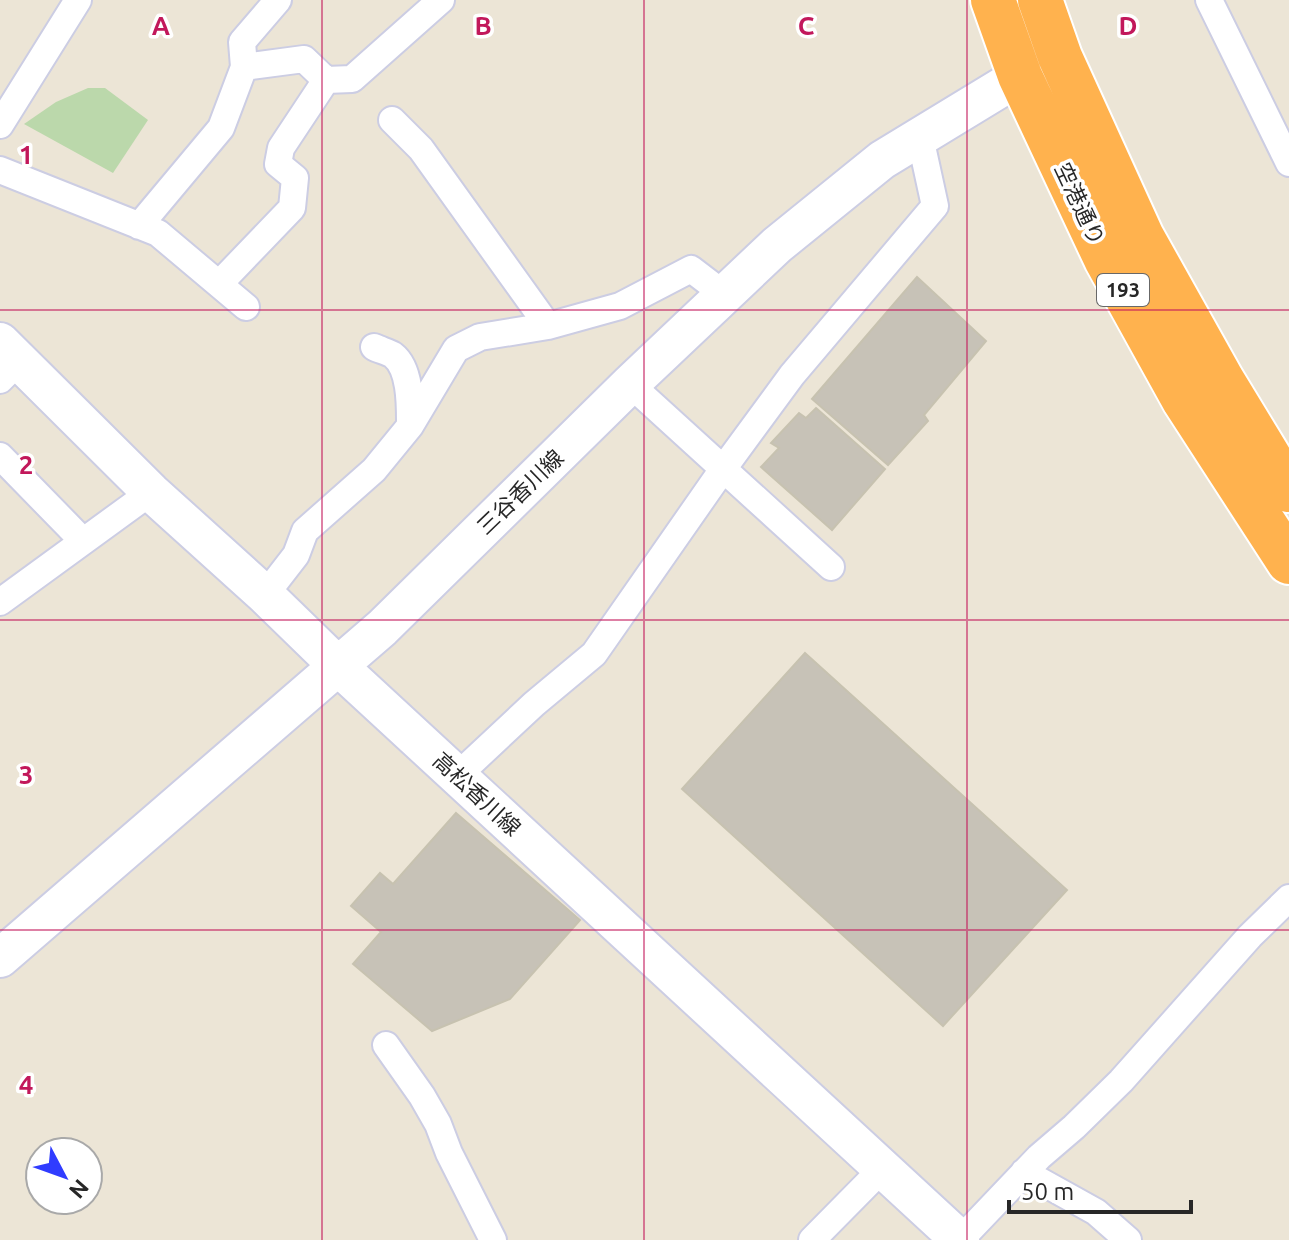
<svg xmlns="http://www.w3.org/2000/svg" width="1289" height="1240" viewBox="0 0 1289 1240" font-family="Ubuntu,'Noto Sans JP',sans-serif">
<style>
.cemetery{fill:#bbd8ab}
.building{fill:#c7c2b7;stroke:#c7c2b0;stroke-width:2}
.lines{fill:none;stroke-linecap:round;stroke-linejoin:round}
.street-casing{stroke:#cccde3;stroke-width:30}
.secondary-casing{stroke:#cccde3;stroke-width:42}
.highway-casing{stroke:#fff;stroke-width:48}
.street{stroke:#fff;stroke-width:26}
.secondary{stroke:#fff;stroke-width:38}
.highway{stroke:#ffb24e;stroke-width:44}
.grid{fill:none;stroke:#c2185b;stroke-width:2;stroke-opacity:0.55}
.labels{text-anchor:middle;stroke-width:7;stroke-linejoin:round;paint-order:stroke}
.shield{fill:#fff;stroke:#686868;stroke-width:2}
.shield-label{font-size:20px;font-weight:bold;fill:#272727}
.street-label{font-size:22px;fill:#272727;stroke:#fff}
.grid-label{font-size:26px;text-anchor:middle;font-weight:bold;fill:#c2185b;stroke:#fff;stroke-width:7;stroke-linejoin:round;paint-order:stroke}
</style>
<rect width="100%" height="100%" fill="#ece5d6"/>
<path class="cemetery" d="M88,88H105L148,120L113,173L24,124L56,102Z"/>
<path class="building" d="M917,277L986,341L924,415L928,421L888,465L812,399Z
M816,408L885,469L832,530L761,467L779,448L771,443L799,413L806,418Z
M805,653L1067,890L943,1026L682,789Z
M456,813L580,920L510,999L432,1031L353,964L381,932L351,906L380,873L393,884Z"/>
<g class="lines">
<defs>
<path id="street" d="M1209,0L1289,163
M244,67L304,59L326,80L352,79L441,0
M392,120L421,149L548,326
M0,125L78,0
M0,170L158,233L246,307
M139,226L221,128L244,67L242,42L278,0
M220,283L292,208L295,178L278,164L281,148L326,80
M374,347C380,350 388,352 393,355C411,369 410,406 410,426
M0,380L19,361
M630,384L831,567
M0,456L83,541
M265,595L296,555L305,531L374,470L410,426L456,349L480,337L548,326L620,306L691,269L725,295
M0,602L151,492
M457,776L534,704L594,654L723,469L792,375L935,206L920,137
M386,1045L422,1096L438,1124L449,1153L493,1240
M1024,1172L1096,1212L1128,1240
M812,1240L883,1168
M960,1240L1039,1157L1074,1127L1121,1081L1250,936L1289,898"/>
<path id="secondary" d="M0,342L151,492L265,595L338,666L960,1240
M0,958L382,628L630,384L777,245L882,160L1020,76L1047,63"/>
<path id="highway" d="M993,0L1020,76L1106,259L1184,400L1289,562
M1040,0L1060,57L1142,237L1222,380L1289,490"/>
</defs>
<use href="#street" class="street-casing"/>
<use href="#secondary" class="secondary-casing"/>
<use href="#highway" class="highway-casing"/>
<use href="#street" class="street"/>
<use href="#secondary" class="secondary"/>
<use href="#highway" class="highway"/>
</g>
<path class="grid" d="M322,0V1240M644,0V1240M967,0V1240M0,310H1289M0,620H1289M0,930H1289"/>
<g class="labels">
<rect class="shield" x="1097" y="274" width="52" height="32" rx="6"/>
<g class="shield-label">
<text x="1123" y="297">193</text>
</g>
<g class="street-label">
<text transform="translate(1080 204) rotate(65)" y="8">空港通り</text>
<text transform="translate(520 492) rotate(-44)" y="8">三谷香川線</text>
<text transform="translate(477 794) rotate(43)" y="8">高松香川線</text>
</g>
</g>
<g class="grid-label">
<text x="161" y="35">A</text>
<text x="483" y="35">B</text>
<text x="806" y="35">C</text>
<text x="1128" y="35">D</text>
<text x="26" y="164">1</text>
<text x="26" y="474">2</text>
<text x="26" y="784">3</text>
<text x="26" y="1094">4</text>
</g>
<g transform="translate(64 1176) rotate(131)"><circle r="38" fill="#ffffff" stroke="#a9a9a9" stroke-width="2"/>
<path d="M0-6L14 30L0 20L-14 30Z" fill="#303cff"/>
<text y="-12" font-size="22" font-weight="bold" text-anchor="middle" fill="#272727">N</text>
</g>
<path d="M1009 1200v12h182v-12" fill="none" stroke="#272727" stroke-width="4"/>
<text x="1021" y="1200" font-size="24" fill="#272727" stroke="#ffffff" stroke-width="6" paint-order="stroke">50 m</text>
</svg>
